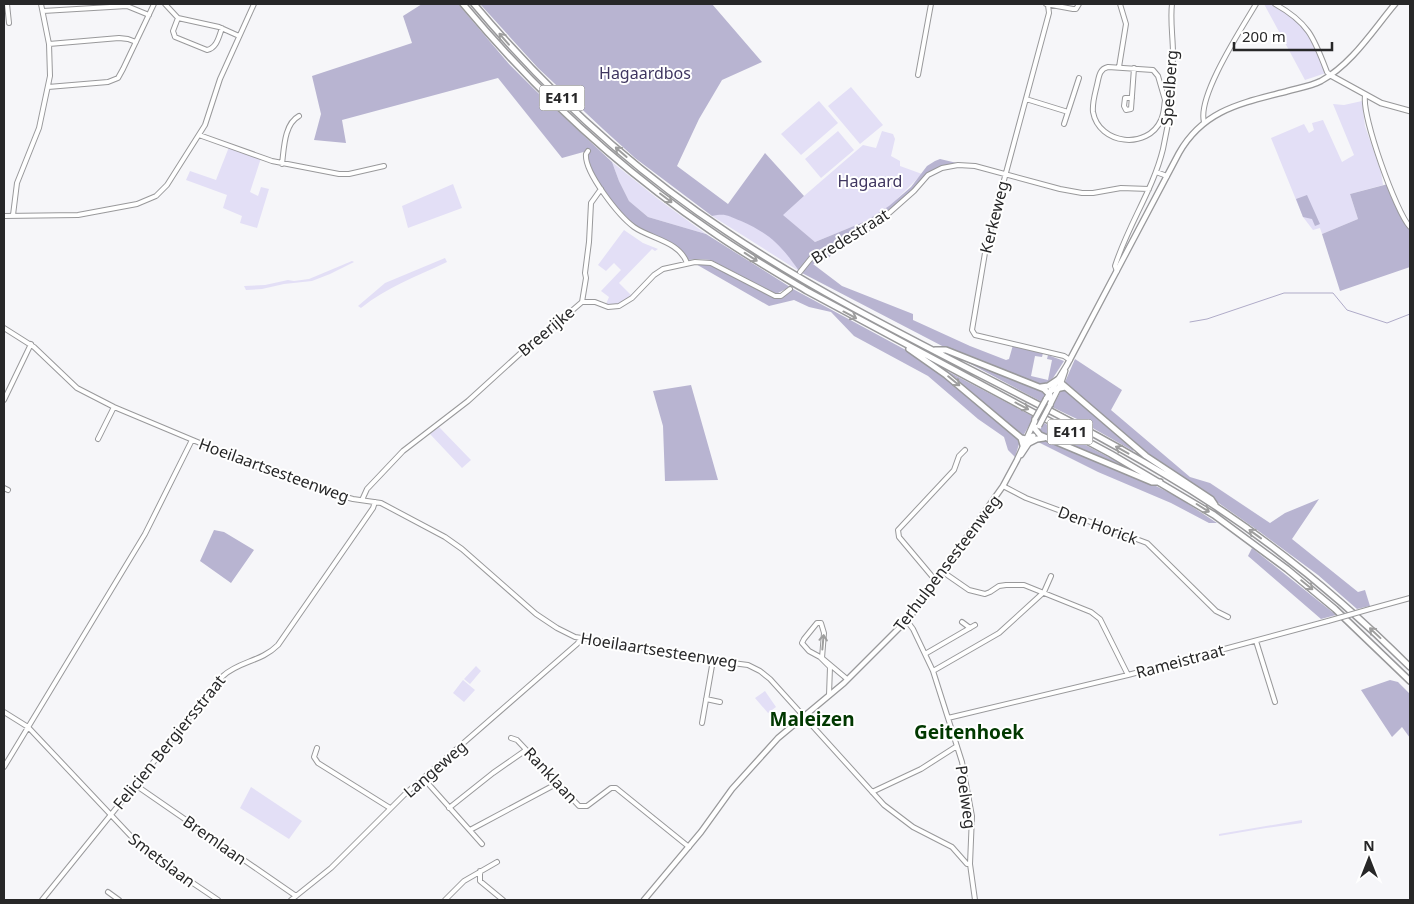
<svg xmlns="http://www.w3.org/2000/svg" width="1414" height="904" viewBox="0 0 1414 904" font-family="'Noto Sans',sans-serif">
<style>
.green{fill:#e3dff6}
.forest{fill:#b8b4d1}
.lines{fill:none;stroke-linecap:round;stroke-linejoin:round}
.stream{stroke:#afabc8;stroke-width:1}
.minor-tunnel{stroke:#cdcdcf;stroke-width:4;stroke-dasharray:4 2;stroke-linecap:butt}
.minor-casing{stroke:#99999b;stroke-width:6}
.major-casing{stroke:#99999b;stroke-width:7}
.highway-casing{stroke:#99999b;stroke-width:8}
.minor{stroke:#fff;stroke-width:4}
.major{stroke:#fff;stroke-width:4.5}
.highway{stroke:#fff;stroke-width:5}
.minor-bridge-casing{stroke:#99999b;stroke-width:6;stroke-linecap:butt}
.major-bridge-casing{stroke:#99999b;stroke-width:7;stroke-linecap:butt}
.minor-bridge{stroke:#fff;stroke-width:4}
.major-bridge{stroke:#fff;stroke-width:4.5}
.oneway{stroke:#9e9e9e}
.labels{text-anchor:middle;stroke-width:4;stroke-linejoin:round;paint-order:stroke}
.shield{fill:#fff;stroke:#686868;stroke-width:1}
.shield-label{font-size:15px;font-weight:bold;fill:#272728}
.park-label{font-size:16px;fill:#3f3660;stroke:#fff}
.street-label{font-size:16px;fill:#272728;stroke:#fff}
.quarter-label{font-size:19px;font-weight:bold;fill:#013800;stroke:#fff}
</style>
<rect width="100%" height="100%" fill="#f6f6f9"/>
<path class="green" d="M1264,4C1283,4 1300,21 1311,36C1318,46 1321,61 1326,73L1305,80Z
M851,87L883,125L860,144L828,106Z
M819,101L838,123L801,155L781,134Z
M1362,101L1365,126L1381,172L1383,185L1350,194L1358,219L1322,234L1320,228L1313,230L1303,217L1271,138L1304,124L1309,133L1314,130L1312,123L1323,120L1342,162L1354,155L1333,104L1344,105Z
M838,131L854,150L821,178L805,159Z
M882,131L893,134L895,139L891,156L900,161V166L922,174L890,206L866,221L815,242L782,215L863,145L876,148Z
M229,147L261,158L250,192L258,196L261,187L269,189L257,228L240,223L242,216L223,208L227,195L186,180L190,171L216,180Z
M612,162L658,199L706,234L648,217L629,201L619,181Z
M453,184L462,208L408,228L402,206Z
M723,213C739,220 757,226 772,238C783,246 791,259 799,271L712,216Z
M624,230L643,243L658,249L655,251L652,249L619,283L632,296C624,303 617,307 606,304L609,297L601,291L621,270L614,263L606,271L598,265Z
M445,258L447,262C417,276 387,287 361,308L358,306L385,283Z
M352,261L354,262L330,274L312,281L284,284L262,289L246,290L244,286L265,285L288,280L294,281L309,279Z
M439,427L471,460L462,468L430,434Z
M476,666L481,671L470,684L464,679Z
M463,680L475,690L464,702L453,693Z
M765,691L776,707L768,713L755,698Z
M251,787L302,821L289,839L240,808Z
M1302,820V823L1266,828L1219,836V834Z"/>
<path class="forest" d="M422,4H458L509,64L536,91L612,162L619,181L629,201L648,217L706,234L790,287L776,294L711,260L699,259L688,260C675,240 652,238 633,225C617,214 587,171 587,151L562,158L498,78L342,120L346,143L314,140L321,114L312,76L412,43L403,16Z
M480,4H712L762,62L722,80L699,119L677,166L728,204L765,153L804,196L783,215L815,242L866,221L889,206L911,187L927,166L935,161L940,159L957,163L955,165L933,170L914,190L878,221L846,241L811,257L799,271C781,245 770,234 741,221C728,216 726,213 712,216L635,158L603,129L538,68Z
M1388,184L1389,191L1406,226L1410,230V267L1340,291L1322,234L1358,219L1350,194Z
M1307,195L1320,224L1315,226L1312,219L1303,217L1296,199Z
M836,249L828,259L813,264L842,286L913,314V320L970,346L1006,360L1009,359L1013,345L1043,353L1042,357L1035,356L1031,376L1048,380L1052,360L1047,359L1048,355L1064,361L1053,378L1046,383V385H1042L946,348L802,273C808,258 822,254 836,249Z
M694,263H706L715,267L780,298L793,289L915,355L932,366L1018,437L1020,441L1015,457L1008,450L1004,437L978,419L928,376L854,336L831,312L809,307L794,300L769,306Z
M1075,359L1122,390L1111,410L1190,477L1210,483L1270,523L1285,513L1319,499L1292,539L1358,592L1365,590L1370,606L1357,609L1318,575L1260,532L1133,443L1067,386L1065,382Z
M967,360L1047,392L1042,402L967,362Z
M947,371L1034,417L1023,436L947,373Z
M691,385L718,480L665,481L663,426L653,391Z
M1062,389L1067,391L1134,449L1133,451L1077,419L1052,407Z
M1044,423L1129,468L1040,433L1039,431Z
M1042,439L1148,482L1176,496L1217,523H1209L1171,503L1098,472L1036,441Z
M214,530L224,532L254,550L231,583L200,561Z
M1252,548L1336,615L1321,619L1248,556Z
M1390,680L1398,682L1410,694V738L1402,727L1392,737L1361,690Z"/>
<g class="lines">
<path class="stream" d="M1190,322L1207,319L1284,293H1333L1347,310L1387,323L1410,314"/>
<path class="minor-tunnel" d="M790,289L800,272"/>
<defs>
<path id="minor" d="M7,4L9,23
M165,4L178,18L219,27L239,36
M1046,4L1073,9H1076L1079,4
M1275,4C1309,23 1314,38 1327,72L1330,75
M1048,5L1049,13L986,247L972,330L975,335L1064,356L1070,360
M43,11L127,6L149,15
M178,18L173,31L175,37L207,50C217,48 219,36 222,28
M49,44L119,38L128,39L136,42
M1119,67L1126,24L1120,4
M918,75L931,4
M48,87L108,82L118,78L123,69L154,4
M1365,96C1362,117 1396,212 1410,227
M1132,98H1125L1124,106L1126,110L1131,109L1134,68
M1026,99L1068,112
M1165,100C1164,106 1164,114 1161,120C1148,150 1099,145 1093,112C1092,103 1095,94 1097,85C1099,77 1099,69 1108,67L1153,70L1158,76L1165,100L1170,101
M1204,122C1197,96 1242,28 1256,4
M1064,124L1079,78
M199,135L272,161L339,174H349L384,166
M588,151L586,154C584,172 619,216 634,227C651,239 679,241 687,263
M282,164C284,149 284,124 299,116
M1156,172L1167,176
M13,215L17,183L39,128L50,76L49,44L41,4
M4,216L78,215L137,204L156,196L167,185L205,125L220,79L254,4
M1117,271L1115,266C1128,225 1153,190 1163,149C1170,119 1173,85 1173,54C1173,37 1170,20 1172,4
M800,272L812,257L846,242L879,222L914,191L928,175L942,168L958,165L975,166L1060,189L1082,193H1093L1121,188L1149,189
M582,302L586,278L585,273L589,242L591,203L601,189
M4,328L34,347L77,388L114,407L250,464L327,492L353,499L381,503L445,537L462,549L536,614L557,628L575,637L654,649L701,659L748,665L760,671L770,679L884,805L913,827L952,847L967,864H970
M4,400L31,344
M98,439L114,407
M1003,486L1026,498L1147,543L1216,611L1228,617
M4,488L8,490
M362,500L367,489L403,451L468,401L535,340L554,326L582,302H595L608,307L619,306L632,298L654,275L663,269L695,262L711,263L775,296H781L790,289
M943,572L969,590L985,594L990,592L999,586L1006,585H1024L1091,612L1100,619L1128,675
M936,581L899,537L898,530L954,470L959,456L965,450
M1370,609L1410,598
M907,621L913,629L933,671L962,762L972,816L970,864L975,900
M962,622L970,628
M1256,641L1275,702
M925,654L975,625
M933,671L999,633L1044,592L1051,576
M829,695L830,667L820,657L809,651L802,643L804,639L817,623H821L824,633L822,658L847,679
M706,699L720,702
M4,712L28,727L144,850L218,900
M948,718L1128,675L1328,621
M702,723L713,660
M511,738L517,740L579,806H587L611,788H616L689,847
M317,748L314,757L318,763L390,808
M4,767L145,534L192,440
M424,779L482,844
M134,784L296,896
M872,792L921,769L957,746
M449,808L493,773L526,750
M470,830L558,783
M480,871V881L503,900
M108,892L119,900
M42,900L223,676C239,661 261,662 278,645L373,508L375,502
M291,900L331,868L405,794L577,644L581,639
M445,900L464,881L497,862"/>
<path id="major" d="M1330,75L1381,103L1410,111
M1046,399L1067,365L1179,153C1204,109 1243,103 1288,91C1299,88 1311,86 1321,81C1352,64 1373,30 1395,4
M1050,405L1061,383L1065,371
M1021,455L1031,440
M644,900L701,832L732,789L778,738L844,683L910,617L1003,486L1017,460L1035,420"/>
<path id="highway" d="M463,4C535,90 618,168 711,231C742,253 775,272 807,291L1111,454L1214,515L1287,569L1335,609L1410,681
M474,4C547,91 632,169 727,232C865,325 1022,389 1164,474C1254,527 1336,593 1410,667
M909,349L946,375L1021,438L1026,439L1033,436
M935,350H946L1044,389L1050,395V405
M1061,383L1146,456L1211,499L1215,505
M1041,387L1048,386L1057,380
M1051,390L1065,387
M1035,419V429L1040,435L1152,482H1160
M1021,438L1023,445
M1029,443L1037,439L1044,438"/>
</defs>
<use href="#minor" class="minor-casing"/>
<use href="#major" class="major-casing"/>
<use href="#highway" class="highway-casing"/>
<use href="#minor" class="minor"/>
<use href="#major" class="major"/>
<use href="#highway" class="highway"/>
<defs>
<path id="minor-bridge" d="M1328,621L1370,609"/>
<path id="major-bridge" d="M1035,419L1046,399
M1039,426L1050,405"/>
</defs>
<use href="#minor-bridge" class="minor-bridge-casing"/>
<use href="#major-bridge" class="major-bridge-casing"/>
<use href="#minor-bridge" class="minor-bridge"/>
<use href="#major-bridge" class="major-bridge"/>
</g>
<defs><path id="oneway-shaft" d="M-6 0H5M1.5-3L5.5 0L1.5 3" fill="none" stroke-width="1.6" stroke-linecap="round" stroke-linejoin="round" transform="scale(1.25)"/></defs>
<g class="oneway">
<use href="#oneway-shaft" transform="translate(504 39) rotate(-131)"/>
<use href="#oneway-shaft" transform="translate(621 152) rotate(-139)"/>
<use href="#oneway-shaft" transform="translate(666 198) rotate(37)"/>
<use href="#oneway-shaft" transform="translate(751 257) rotate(33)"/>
<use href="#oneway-shaft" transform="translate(850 315) rotate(28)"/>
<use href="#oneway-shaft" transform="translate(954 381) rotate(39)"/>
<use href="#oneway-shaft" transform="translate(1022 406) rotate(28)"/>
<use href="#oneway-shaft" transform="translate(1122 450) rotate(-151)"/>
<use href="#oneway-shaft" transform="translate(1203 508) rotate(32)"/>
<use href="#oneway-shaft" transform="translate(1255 534) rotate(-144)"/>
<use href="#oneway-shaft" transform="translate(1307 585) rotate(39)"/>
<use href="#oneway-shaft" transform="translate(1375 633) rotate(-137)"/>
<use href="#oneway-shaft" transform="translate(823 642) rotate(-85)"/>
</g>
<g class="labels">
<g class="shield">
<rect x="539.5" y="85.5" width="45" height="25" rx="4"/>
<rect x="1047.5" y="419.5" width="45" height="25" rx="4"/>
</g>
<g class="shield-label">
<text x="562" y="103">E411</text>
<text x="1070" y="437">E411</text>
</g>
<g class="park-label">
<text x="645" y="79">Hagaardbos</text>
<text x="870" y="187">Hagaard</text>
</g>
<g class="street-label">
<text transform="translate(1169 88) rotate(-86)" y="6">Speelberg</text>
<text transform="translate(994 217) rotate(-76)" y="6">Kerkeweg</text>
<text transform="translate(850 236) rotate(-32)" y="6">Bredestraat</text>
<text transform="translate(546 331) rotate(-40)" y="6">Breerijke</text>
<text transform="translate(274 470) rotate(20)" y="6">Hoeilaartsesteenweg</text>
<text transform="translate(1098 525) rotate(20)" y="6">Den Horick</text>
<text transform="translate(947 563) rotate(-53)" y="6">Terhulpensesteenweg</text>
<text transform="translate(659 650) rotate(9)" y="6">Hoeilaartsesteenweg</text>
<text transform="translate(1180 661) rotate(-15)" y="6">Rameistraat</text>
<text transform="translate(169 742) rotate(-51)" y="6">Felicien Bergiersstraat</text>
<text transform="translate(435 769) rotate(-41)" y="6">Langeweg</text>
<text transform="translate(551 775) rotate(47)" y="6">Ranklaan</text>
<text transform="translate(966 797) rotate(82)" y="6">Poelweg</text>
<text transform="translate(215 840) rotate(35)" y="6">Bremlaan</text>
<text transform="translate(162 860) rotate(37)" y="6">Smetslaan</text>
</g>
<g class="quarter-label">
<text x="812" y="726">Maleizen</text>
<text x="969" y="739">Geitenhoek</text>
</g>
</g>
<rect width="1414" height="904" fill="none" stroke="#272728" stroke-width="10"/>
<g transform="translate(1369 859)" stroke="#ffffff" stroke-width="4" paint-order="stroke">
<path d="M0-4L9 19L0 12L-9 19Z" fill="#272728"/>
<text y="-8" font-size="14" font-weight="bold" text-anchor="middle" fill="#272728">N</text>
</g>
<path d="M1234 42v8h98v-8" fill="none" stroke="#272728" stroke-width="2.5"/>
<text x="1242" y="42" font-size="15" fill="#272728" stroke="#ffffff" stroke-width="4" paint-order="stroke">200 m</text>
</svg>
